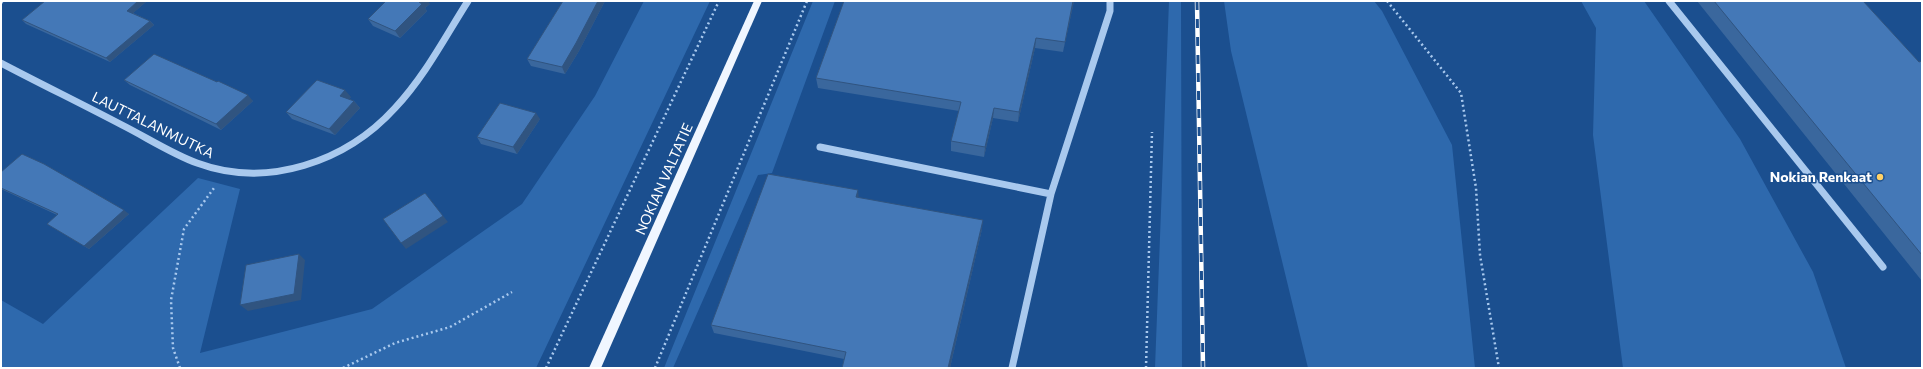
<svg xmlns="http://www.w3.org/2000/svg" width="1923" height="369" viewBox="0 0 1923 369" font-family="Commissioner,sans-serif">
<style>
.green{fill:#2e69ad}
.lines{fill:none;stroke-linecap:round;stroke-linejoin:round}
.path{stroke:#a9c9ee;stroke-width:2.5;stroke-dasharray:2 3;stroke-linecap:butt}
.minor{stroke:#a9c9ee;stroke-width:7}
.major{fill:#f0f6ff;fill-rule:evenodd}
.rail-casing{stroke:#fff;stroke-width:4.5}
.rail{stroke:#1b4f8f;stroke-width:3;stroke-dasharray:9;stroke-linecap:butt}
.wall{fill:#3a679d}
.shaded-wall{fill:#305480}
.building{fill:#4478b7;stroke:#305480}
.poi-dot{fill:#ffd166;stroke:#1b4f8f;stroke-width:1.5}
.labels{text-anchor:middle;stroke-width:3;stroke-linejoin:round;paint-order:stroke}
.street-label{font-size:14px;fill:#fff;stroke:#1b4f8f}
.poi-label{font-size:14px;font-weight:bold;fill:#fff;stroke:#1b4f8f;text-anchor:end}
</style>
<rect width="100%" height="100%" fill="#1b4f8f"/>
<path class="green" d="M644,1H710L536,368H1V300L43,324L198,178L240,189L200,353L372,309L522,204L595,96Z
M813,1H835L772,173L758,175L673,368H664Z
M1169,1H1181L1182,368H1155Z
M1224,1H1374L1382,11L1452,145L1475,368H1308L1231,51Z
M1581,1H1644L1740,139L1813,272L1846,368H1623L1593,135L1596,28Z"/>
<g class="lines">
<path class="path" d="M1387,1L1461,93L1476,188L1480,255L1499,368
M1,3L3,1
M180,368L173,348L171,300L184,229L214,188
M343,368L395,343L450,327L512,292
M546,368L719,1
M655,368L807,1
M1146,368L1152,132"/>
<path class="minor" d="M1669,1L1883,267
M1,63C41,84 82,104 122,125C146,137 172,154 197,163C267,189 346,162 395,108C425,76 445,37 468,1
M820,147L1051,194L1110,11V1
M1012,368L1051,194"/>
<path class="major" d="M754,1H762L601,368H589Z"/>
<defs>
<path id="rail" d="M1197,1L1203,368"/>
</defs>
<use href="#rail" class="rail-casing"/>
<use href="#rail" class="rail"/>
</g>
<path class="wall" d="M45,1H147L133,13L150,21L154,25L110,62L26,24L22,20Z
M563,1H605L579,51L565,74L531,66L527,59Z
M844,1H1074L1063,52L1035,48L1018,122L993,118L984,157L951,151V141L959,111L818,88L816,78Z
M1697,1H1863L1919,62L1922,61V281Z
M430,4L425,8L427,11L400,38L373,26L368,19Z
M124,80L217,82L253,101L221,130L130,85Z
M351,97L349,99L354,101L360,108L335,135L292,119L286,112Z
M540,119L517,154L481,144L477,137Z
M1,172L129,214L89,249L47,224L57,215L1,189Z
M859,198L982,229L950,368H842L844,359L714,333L711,325Z"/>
<path class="shaded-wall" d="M138,1H147L131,15L127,11Z
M420,1H428L430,4L425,8L427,11L400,38L395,31Z
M598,1H605L579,51L565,74L562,67Z
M1073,1H1074L1063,52L1065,42Z
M150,21L154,25L110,62L106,58Z
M1036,38L1035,48L1018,122L1019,112Z
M345,90L351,97L346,103L340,96Z
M248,95L253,101L221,130L216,124Z
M354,101L360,108L335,135L329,129Z
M994,108L993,118L984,157L985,147Z
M536,113L540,119L517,154L513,147Z
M858,190L859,199L856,197Z
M425,193L448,222L406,249L401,243Z
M124,210L129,214L89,249L84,246Z
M983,220L982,229L950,368H948Z
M299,254L305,260L301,300L248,311L240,305Z"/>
<path class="building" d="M45,1H138L127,11L150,21L106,58L22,20Z
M386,1H420L419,2L422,4L395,31L368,19Z
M563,1H598L576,43L562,67L527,59Z
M844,1H1073L1065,42L1036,38L1019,112L994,108L985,147L951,141L961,102L816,78Z
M1714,1H1863L1919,62L1922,61V255Z
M154,54L217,82L218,81L248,95L216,124L124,80Z
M317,80L345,90L340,96L354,101L329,129L286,112Z
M500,103L536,113L513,147L477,137Z
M22,154L44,164L124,210L84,246L47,224L58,214L1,188V172Z
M768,174L858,190L856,197L983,220L948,368H842L846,352L711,325Z
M425,193L443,216L401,243L383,219Z
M299,254L294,294L240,305L246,265Z"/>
<circle class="poi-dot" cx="1880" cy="177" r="4"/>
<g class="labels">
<g class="street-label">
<text transform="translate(153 125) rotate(26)" y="5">LAUTTALANMUTKA</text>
<text transform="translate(664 179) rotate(-66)" y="5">NOKIAN VALTATIE</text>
</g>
<g class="poi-label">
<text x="1872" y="182">Nokian Renkaat</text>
</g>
</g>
<rect width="1923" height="369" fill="none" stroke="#ffffff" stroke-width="4"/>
</svg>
